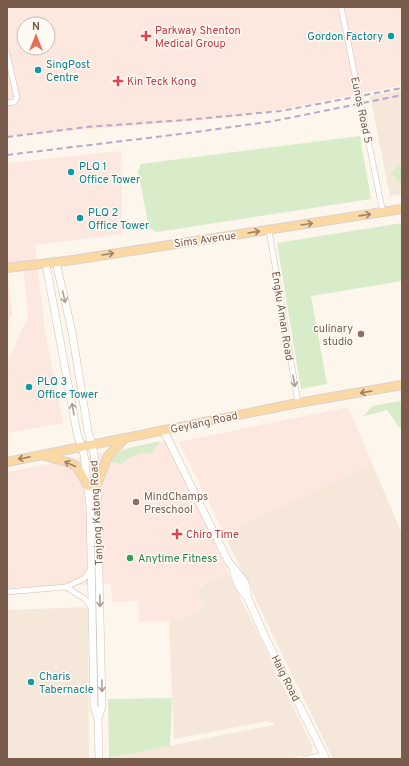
<svg xmlns="http://www.w3.org/2000/svg" width="409" height="766" viewBox="0 0 409 766" font-family="Overpass,sans-serif">
<style>
.residential{fill:#f5e8da}
.commercial{fill:#fde8e0;fill-rule:evenodd}
.green{fill:#d8ecc9}
.lines{fill:none;stroke-linecap:round;stroke-linejoin:round}
.street-casing{stroke:#d1beb0;stroke-width:6}
.secondary-casing{stroke:#d6c0b0;stroke-width:8}
.primary-casing{stroke:#dad1cd;stroke-width:10}
.street{stroke:#fff;stroke-width:5}
.secondary{stroke:#fff;stroke-width:7}
.primary{stroke:#fbd9a5;stroke-width:8}
.rail{stroke:#b9a8c9;stroke-width:2;stroke-dasharray:6 4;stroke-linecap:butt}
.oneway{stroke:#a18267}
.oneway2{stroke:#af9d94}
.health-dot{fill:#e0444e;stroke:#fffaf3;stroke-width:1.5}
.culture-dot{fill:#0f9aa8;stroke:#fffaf3;stroke-width:1.5}
.education-dot{fill:#8d6e63;stroke:#fffaf3;stroke-width:1.5}
.leisure-dot{fill:#2e9e5b;stroke:#fffaf3;stroke-width:1.5}
.labels{text-anchor:middle;stroke-width:3;stroke-linejoin:round;paint-order:stroke}
.health-label{font-size:11px;fill:#be3a42;stroke:#fffaf3;text-anchor:start}
.culture-label{font-size:11px;fill:#0d838f;stroke:#fffaf3;text-anchor:start}
.street-label{font-size:11px;fill:#7a5c4d;stroke:#fffaf3}
.education-label{font-size:11px;fill:#785e54;stroke:#fffaf3;text-anchor:end}
.leisure-label{font-size:11px;fill:#27864d;stroke:#fffaf3;text-anchor:start}
</style>
<rect width="100%" height="100%" fill="#fdf6ec"/>
<path class="residential" d="M402,90V194L390,196L370,96Z
M8,279L12,314L7,324V280Z
M372,463L402,534V759H333L224,534Z
M228,573L276,670L273,672L277,674L313,748L310,754L286,759H114V757L274,725V723H271L267,721L174,739L169,621H178L205,607L196,589Z
M88,607L89,759H7V610Z"/>
<path class="commercial" d="M7,7H402V85L283,109L227,118L7,136ZM24,24H48V48H24Z
M121,151L122,234L35,245L45,330L63,423L7,433V362L28,317L23,263L7,264V163Z
M348,407L372,463L224,534L179,442Z
M167,440L228,573L196,588L205,607L178,621L139,622L138,601L112,602L111,584L7,588V472Z"/>
<path class="green" d="M360,136L371,199L157,232L149,228L138,171L141,164Z
M401,164L402,165V185L391,173Z
M402,223V281L311,296L327,384L301,389L277,243Z
M399,401L402,402V431L387,410L364,416L372,406Z
M155,442H160L151,453C139,452 130,457 121,464L115,462L112,463L111,460C122,447 139,446 155,442Z
M172,698L170,746L109,758L108,699Z"/>
<g class="lines">
<defs>
<path id="street" d="M341,7L383,213
M7,53L17,98L14,102L7,103
M269,230L298,403
M66,587L85,599L92,608
M7,592L66,587L85,578L90,570
M305,759L324,755"/>
<path id="secondary" d="M56,262L72,332L88,431L94,454L97,484L102,706L98,719
M46,264L77,433L84,455L90,506L94,707L98,719L99,759
M164,431L227,559C234,571 250,581 247,596
M233,568C235,578 239,590 247,596L265,637L326,759"/>
<path id="primary" d="M7,268L73,260L402,209
M44,456L71,463L77,467L88,486
M7,462L298,403L402,385
M97,484L108,456L124,439"/>
</defs>
<use href="#street" class="street-casing"/>
<use href="#secondary" class="secondary-casing"/>
<use href="#primary" class="primary-casing"/>
<use href="#street" class="street"/>
<use href="#secondary" class="secondary"/>
<use href="#primary" class="primary"/>
<path class="rail" d="M7,137L86,127L185,120L281,111L402,88
M7,155L189,133L274,121L402,95"/>
</g>
<defs><path id="oneway-shaft" d="M-6 0H5M1.5-3L5.5 0L1.5 3" fill="none" stroke-width="1.6" stroke-linecap="round" stroke-linejoin="round"/></defs>
<g class="oneway">
<use href="#oneway-shaft" transform="translate(365 215) rotate(-8)"/>
<use href="#oneway-shaft" transform="translate(307 224) rotate(-9)"/>
<use href="#oneway-shaft" transform="translate(254 232) rotate(-9)"/>
<use href="#oneway-shaft" transform="translate(108 254) rotate(-9)"/>
<use href="#oneway-shaft" transform="translate(366 392) rotate(170)"/>
<use href="#oneway-shaft" transform="translate(24 458) rotate(169)"/>
<use href="#oneway-shaft" transform="translate(70 464) rotate(-156)"/>
</g>
<g class="oneway2">
<use href="#oneway-shaft" transform="translate(64 297) rotate(78)"/>
<use href="#oneway-shaft" transform="translate(294 381) rotate(80)"/>
<use href="#oneway-shaft" transform="translate(73 409) rotate(-100)"/>
<use href="#oneway-shaft" transform="translate(100 601) rotate(89)"/>
<use href="#oneway-shaft" transform="translate(102 686) rotate(89)"/>
</g>
<g class="health-dot">
<path d="M144 30h4v4h4v4h-4v4h-4v-4h-4v-4h4z"/>
<path d="M116 75h4v4h4v4h-4v4h-4v-4h-4v-4h4z"/>
<path d="M175 528h4v4h4v4h-4v4h-4v-4h-4v-4h4z"/>
</g>
<g class="culture-dot">
<circle cx="391" cy="36" r="4"/>
<circle cx="38" cy="70" r="4"/>
<circle cx="71" cy="172" r="4"/>
<circle cx="80" cy="218" r="4"/>
<circle cx="29" cy="387" r="4"/>
<circle cx="31" cy="682" r="4"/>
</g>
<g class="education-dot">
<circle cx="361" cy="334" r="4"/>
<circle cx="136" cy="502" r="4"/>
</g>
<circle class="leisure-dot" cx="130" cy="558" r="4"/>
<g class="labels">
<g class="health-label">
<text x="155" y="34">Parkway Shenton<tspan x="155" dy="13">Medical Group</tspan></text>
<text x="127" y="85">Kin Teck Kong</text>
<text x="186" y="538">Chiro Time</text>
</g>
<g class="culture-label">
<text x="383" y="40" text-anchor="end">Gordon Factory</text>
<text x="46" y="68">SingPost<tspan x="46" dy="13">Centre</tspan></text>
<text x="79" y="170">PLQ 1<tspan x="79" dy="13">Office Tower</tspan></text>
<text x="88" y="216">PLQ 2<tspan x="88" dy="13">Office Tower</tspan></text>
<text x="37" y="385">PLQ 3<tspan x="37" dy="13">Office Tower</tspan></text>
<text x="39" y="680">Charis<tspan x="39" dy="13">Tabernacle</tspan></text>
</g>
<g class="street-label">
<text transform="translate(362 110) rotate(78)" y="4">Eunos Road 5</text>
<text transform="translate(205 239) rotate(-8)" y="4">Sims Avenue</text>
<text transform="translate(283 316) rotate(81)" y="4">Engku Aman Road</text>
<text transform="translate(204 422) rotate(-12)" y="4">Geylang Road</text>
<text transform="translate(96 513) rotate(-93)" y="4">Tanjong Katong Road</text>
<text transform="translate(286 678) rotate(63)" y="4">Haig Road</text>
</g>
<g class="education-label">
<text x="353" y="332">culinary<tspan x="353" dy="13">studio</tspan></text>
<text x="144" y="500" text-anchor="start">MindChamps<tspan x="144" dy="13">Preschool</tspan></text>
</g>
<g class="leisure-label">
<text x="138" y="562">Anytime Fitness</text>
</g>
</g>
<rect width="409" height="766" fill="none" stroke="#7a5c4d" stroke-width="16"/>
<g transform="translate(36 36)"><circle r="19" fill="#fffaf3" stroke="#cabbb1"/>
<path d="M0-3L7 15L0 10L-7 15Z" fill="#e76f51"/>
<text y="-6" font-size="11" font-weight="bold" text-anchor="middle" fill="#7a5c4d">N</text>
</g>
</svg>
